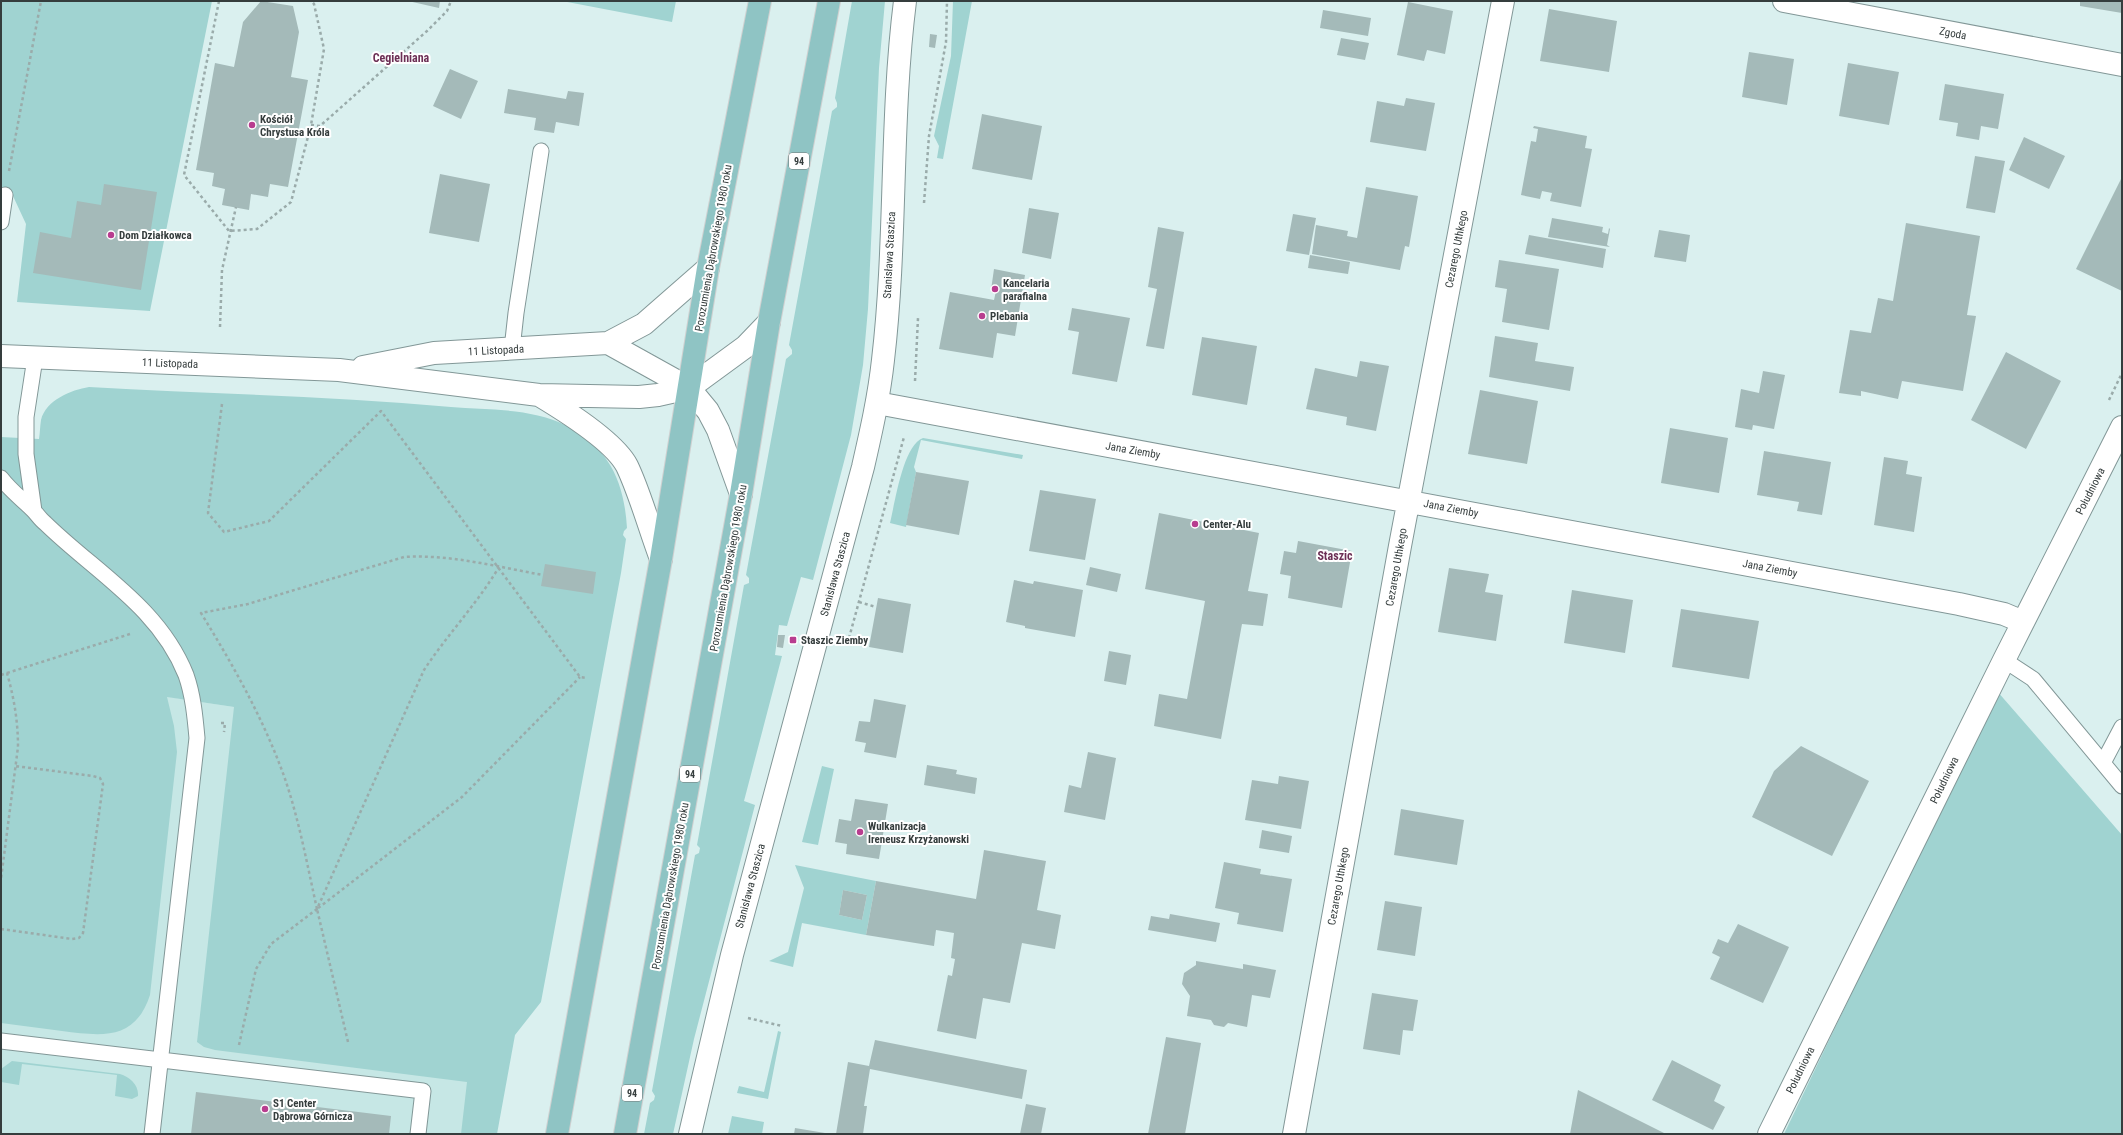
<svg xmlns="http://www.w3.org/2000/svg" width="2123" height="1135" viewBox="0 0 2123 1135" font-family="'Roboto Condensed',sans-serif">
<style>
.built{fill:#c6e7e5}
.green{fill:#a0d3d1;fill-rule:evenodd}
.building{fill:#a4bab9}
.lines{fill:none;stroke-linecap:round;stroke-linejoin:round}
.service-casing{stroke:#829797;stroke-width:17}
.minor-casing{stroke:#829797;stroke-width:24}
.tertiary-casing{stroke:#829797;stroke-width:24}
.primary-casing{stroke:#cfd0d0;stroke-width:24}
.path{stroke:#9aabaa;stroke-width:2.5;stroke-dasharray:3 3;stroke-linecap:butt}
.service{stroke:#fff;stroke-width:15}
.minor{stroke:#fff;stroke-width:22}
.tertiary{stroke:#fff;stroke-width:22}
.primary{stroke:#8fc4c4;stroke-width:22}
.poi-dot{fill:#b83d8f;stroke:#fff;stroke-width:1.5}
.labels{text-anchor:middle;stroke-width:4;stroke-linejoin:round;paint-order:stroke}
.shield{fill:#fff;stroke:#727777;stroke-width:1}
.shield-label{font-size:10px;font-weight:bold;fill:#353d3d}
.street-label{font-size:11px;fill:#353d3d;stroke:#fff}
.poi-label{font-size:11px;font-weight:bold;fill:#353d3d;stroke:#fff;text-anchor:start}
.neighbourhood-label{font-size:12px;font-weight:bold;fill:#6c2f55;stroke:#fff}
</style>
<rect width="100%" height="100%" fill="#daf0ef"/>
<path class="built" d="M163,696L265,712L487,1070L474,1134H1V1017Z"/>
<path class="green" d="M1,1H212L150,311L17,302L26,224L13,196L1,195Z
M562,1H676L672,22Z
M852,1H885L879,68L868,309L863,365L851,435L813,580L801,577L787,626L779,625L775,655L782,656L744,801L755,805L694,1039L673,1134H644L650,1103L654,1100L655,1096L652,1091L695,855L699,853L700,848L697,845L744,585L749,583V578L746,575L786,359L792,354V350L789,345L832,111L837,107V103L835,98Z
M953,1H972L943,159L937,158L939,146L934,136L951,56Z
M89,387C209,394 331,396 451,407C487,410 532,408 565,425C609,448 624,480 627,528L624,531L623,535L626,539L621,573L541,1002L515,1035L497,1134H461L467,1082L215,1050L204,1047L197,1042L234,707L167,697L174,726L177,752L150,995C135,1041 102,1036 62,1031C42,1028 21,1026 1,1023V437L39,439C40,433 40,426 41,420C46,400 71,390 89,387Z
M923,438L1023,455L1022,459L921,440L914,467L916,472L906,527L890,523C895,503 903,445 923,438Z
M1997,691L2122,835V1134H1784Z
M822,766L834,769L818,845L802,842Z
M795,865L876,881L866,935L802,923L793,967L769,961L788,952L804,888ZM843,890L867,895L862,920L839,915Z
M778,1031L781,1032L768,1099L737,1093L739,1086L764,1092Z
M12,1061L120,1074C130,1077 139,1085 138,1096L132,1099L115,1096L117,1075L22,1064L19,1085L1,1082V1069Z
M732,1116L764,1122L762,1134H728Z"/>
<path class="building" d="M261,1L293,6L299,32L291,77L308,80L288,187L270,184L268,197L251,194L249,210L222,205L225,189L212,186L214,173L196,170L215,63L234,67L243,22Z
M408,1H440L439,8Z
M2080,1H2122V13L2080,6Z
M1408,2L1453,11L1445,54L1427,50L1424,61L1397,55Z
M1549,9L1617,21L1609,72L1540,61Z
M1323,10L1371,18L1368,36L1320,28Z
M930,34L937,35L935,48L929,47Z
M1341,38L1369,43L1365,60L1337,55Z
M1749,52L1794,59L1787,105L1742,97Z
M1848,63L1899,72L1889,125L1839,116Z
M450,69L478,81L461,119L433,106Z
M1945,84L2004,94L1998,129L1981,126L1979,140L1956,136L1958,123L1939,120Z
M508,89L566,99L568,91L584,93L579,126L556,122L554,133L534,130L536,118L504,113Z
M1406,98L1435,103L1426,151L1370,142L1377,101L1404,106Z
M982,114L1042,126L1032,180L972,169Z
M1534,126L1587,136L1585,148L1592,149L1581,207L1550,201L1552,193L1542,191L1540,199L1521,195L1531,141L1536,142L1538,129L1533,128Z
M2024,137L2065,156L2049,189L2009,170Z
M1975,156L2005,161L1995,213L1966,208Z
M440,174L490,184L479,242L429,233Z
M2122,177V291L2076,269Z
M104,184L157,192L141,290L33,273L40,232L71,238L77,201L101,205Z
M1366,187L1418,196L1409,247L1405,246L1400,270L1312,254L1316,225L1348,231L1347,236L1357,238Z
M1029,208L1059,213L1051,259L1022,253Z
M1293,214L1316,218L1309,255L1286,251Z
M1552,218L1603,227L1602,232L1608,234L1609,228L1610,229L1607,245L1610,247L1548,237Z
M1906,223L1980,236L1967,315L1976,316L1963,391L1902,381L1898,399L1861,391V396L1839,393L1850,330L1871,333L1878,298L1893,301Z
M1158,227L1184,232L1164,349L1146,346L1157,289L1148,287Z
M1659,230L1690,235L1686,262L1654,257Z
M1529,235L1606,249L1603,268L1525,254Z
M1310,255L1350,262L1348,274L1308,268Z
M1499,260L1559,269L1549,330L1502,322L1507,289L1495,287Z
M994,269L1025,275L1015,336L997,333L993,358L939,349L950,292L994,300L996,291L991,290Z
M1072,308L1130,318L1117,382L1072,374L1079,332L1068,330Z
M1495,336L1538,343L1535,361L1574,367L1570,391L1489,377Z
M1202,337L1257,346L1247,405L1192,395Z
M2006,352L2061,381L2026,449L1971,420Z
M1360,361L1389,366L1376,431L1346,425L1347,417L1306,409L1315,368L1357,377Z
M1763,371L1785,375L1774,429L1753,425L1752,430L1735,427L1741,389L1759,393Z
M1480,390L1538,401L1527,464L1468,454Z
M1670,428L1728,438L1719,493L1661,483Z
M1764,451L1831,462L1822,515L1797,511L1799,502L1757,495Z
M1884,457L1908,461L1906,474L1922,477L1914,532L1874,525Z
M916,472L969,481L959,535L906,525Z
M1040,490L1096,499L1085,560L1029,551Z
M1159,513L1259,533L1248,591L1268,594L1263,626L1242,624L1221,739L1154,726L1159,694L1187,699L1205,601L1145,589Z
M1298,541L1352,551L1342,608L1288,598L1291,576L1280,574L1284,551L1296,553Z
M545,564L596,572L593,594L541,586Z
M1090,567L1121,574L1117,592L1086,585Z
M1449,568L1489,574L1485,592L1503,595L1496,641L1438,632Z
M1014,580L1033,584L1034,581L1083,590L1075,637L1025,628V626L1006,622Z
M1572,590L1633,600L1625,653L1564,643Z
M878,598L911,604L903,653L869,647Z
M1681,609L1759,621L1749,679L1672,667Z
M778,635H785L783,648L777,647Z
M1109,651L1131,655L1126,685L1104,681Z
M874,699L906,705L896,758L864,752L866,743L855,741L859,721L870,722Z
M1801,746L1869,781L1832,856L1752,817L1774,771Z
M1088,752L1116,758L1105,820L1064,812L1069,785L1081,788Z
M927,765L957,770L956,774L977,778L975,794L924,785Z
M1279,776L1309,781L1301,829L1245,820L1252,780L1278,784Z
M855,799L888,804L879,859L846,854L847,844L835,842L839,819L851,821Z
M1401,809L1464,820L1457,865L1394,855Z
M1262,830L1292,836L1289,853L1259,848Z
M984,850L1046,861L1037,910L1061,915L1055,949L1022,943L1010,1003L983,998L976,1039L937,1031L948,975L952,976L955,959L951,958L954,933L936,930L934,946L866,935L876,881L976,899Z
M1224,862L1261,869L1260,874L1292,879L1283,932L1237,924L1239,913L1215,908Z
M843,890L867,895L862,920L839,915Z
M1385,901L1422,907L1415,956L1377,950Z
M1170,914L1220,923L1216,942L1148,930L1151,916L1169,919Z
M1738,924L1789,947L1763,1003L1710,979L1720,957L1712,953L1718,939L1728,943Z
M1196,961L1243,969V964L1276,970L1270,998L1252,995L1247,1027L1228,1023L1224,1027L1214,1025L1211,1020L1187,1016L1190,996L1182,984L1184,973L1196,965Z
M1372,993L1418,1000L1413,1031L1403,1030L1400,1055L1363,1049Z
M1166,1037L1201,1043L1185,1134H1148Z
M875,1040L1027,1070L1022,1099L870,1069L864,1106H867L863,1134H836L848,1062L869,1066Z
M1672,1060L1721,1085L1714,1101L1725,1107L1713,1130L1652,1100Z
M1578,1090L1666,1134H1570Z
M196,1092L391,1116L389,1134H191Z
M1026,1104L1046,1108L1041,1134H1020Z
M795,1128L825,1133V1134H794Z"/>
<g class="lines">
<defs>
<path id="service" d="M1,222L5,195
M512,349L516,313L541,151
M1,478C10,490 22,499 33,510C37,514 40,519 45,523C95,572 159,607 186,675C193,695 195,716 197,738L152,1134
M34,511L26,454V417L35,358
M2004,660L2033,679L2122,786
M2103,763L2122,727
M1,1041L423,1091L418,1134"/>
<path id="minor" d="M1784,1L2122,65
M877,403L1959,604L2004,614L2023,622
M1294,1134L1400,546L1503,1
M1769,1134L2004,660L2122,427"/>
<path id="tertiary" d="M608,343L689,388L708,411L718,430L741,494
M1,356L339,370L539,395L639,397L658,395L689,388L745,347L769,322
M363,367L434,353L608,343L644,324L708,268
M539,395C564,410 614,441 627,466C640,493 650,530 661,559
M690,1134L732,955L863,467C871,432 879,397 883,360C897,241 890,120 905,1"/>
<path id="primary" d="M557,1134L661,559L708,268L760,1
M625,1134L741,494L769,322L829,1"/>
</defs>
<use href="#service" class="service-casing"/>
<use href="#minor" class="minor-casing"/>
<use href="#tertiary" class="tertiary-casing"/>
<use href="#primary" class="primary-casing"/>
<path class="path" d="M219,1L184,175L229,231L257,229L291,202L311,125L324,49L314,4L311,1
M311,125L320,126L427,31L447,11L451,1
M9,171L41,1
M924,203L929,136L946,42L947,1
M220,327L222,270L236,207
M915,381L918,318
M2109,400L2122,373
M222,404L208,513L224,532L269,521L381,411L580,677L587,678
M859,602L876,607
M849,638L904,437
M7,673L130,634
M1,675L7,673C14,698 18,721 18,747L1,879
M221,723H225L224,732
M317,909C307,864 299,819 284,776C263,718 233,665 201,613L248,604L404,557C450,554 498,567 543,575
M1,929L72,939L79,938L83,933L103,784L100,778L93,776L15,766
M748,1018L782,1026
M348,1042L317,909L462,797L580,677
M239,1045L256,969L271,944L317,909L424,670C447,635 477,604 499,567"/>
<use href="#service" class="service"/>
<use href="#minor" class="minor"/>
<use href="#tertiary" class="tertiary"/>
<use href="#primary" class="primary"/>
</g>
<g class="poi-dot">
<circle cx="252" cy="125" r="4"/>
<circle cx="111" cy="235" r="4"/>
<circle cx="995" cy="289" r="4"/>
<circle cx="982" cy="316" r="4"/>
<circle cx="1195" cy="524" r="4"/>
<rect x="789" y="636" width="8" height="8" rx="2"/>
<circle cx="860" cy="832" r="4"/>
<circle cx="265" cy="1109" r="4"/>
</g>
<g class="labels">
<g class="shield">
<rect x="789" y="153" width="20" height="16" rx="3"/>
<rect x="680" y="766" width="20" height="16" rx="3"/>
<rect x="622" y="1085" width="20" height="16" rx="3"/>
</g>
<g class="shield-label">
<text x="799" y="165">94</text>
<text x="690" y="778">94</text>
<text x="632" y="1097">94</text>
</g>
<g class="street-label">
<text transform="translate(1953 33) rotate(11)" y="4">Zgoda</text>
<text transform="translate(713 248) rotate(-80)" y="4">Porozumienia Dąbrowskiego 1980 roku</text>
<text transform="translate(1456 249) rotate(-79)" y="4">Cezarego Uthkego</text>
<text transform="translate(889 255) rotate(-87)" y="4">Stanisława Staszica</text>
<text transform="translate(496 350) rotate(-3)" y="4">11 Listopada</text>
<text transform="translate(170 363) rotate(2)" y="4">11 Listopada</text>
<text transform="translate(1133 450) rotate(10)" y="4">Jana Ziemby</text>
<text transform="translate(2090 491) rotate(-63)" y="4">Południowa</text>
<text transform="translate(1451 508) rotate(11)" y="4">Jana Ziemby</text>
<text transform="translate(1396 567) rotate(-80)" y="4">Cezarego Uthkego</text>
<text transform="translate(728 568) rotate(-80)" y="4">Porozumienia Dąbrowskiego 1980 roku</text>
<text transform="translate(1770 568) rotate(11)" y="4">Jana Ziemby</text>
<text transform="translate(835 574) rotate(-75)" y="4">Stanisława Staszica</text>
<text transform="translate(1944 780) rotate(-64)" y="4">Południowa</text>
<text transform="translate(670 886) rotate(-80)" y="4">Porozumienia Dąbrowskiego 1980 roku</text>
<text transform="translate(750 886) rotate(-75)" y="4">Stanisława Staszica</text>
<text transform="translate(1338 886) rotate(-80)" y="4">Cezarego Uthkego</text>
<text transform="translate(1800 1070) rotate(-64)" y="4">Południowa</text>
</g>
<g class="poi-label">
<text x="260" y="123">Kościół<tspan x="260" dy="13">Chrystusa Króla</tspan></text>
<text x="119" y="239">Dom Działkowca</text>
<text x="1003" y="287">Kancelaria<tspan x="1003" dy="13">parafialna</tspan></text>
<text x="990" y="320">Plebania</text>
<text x="1203" y="528">Center-Alu</text>
<text x="801" y="644">Staszic Ziemby</text>
<text x="868" y="830">Wulkanizacja<tspan x="868" dy="13">Ireneusz Krzyżanowski</tspan></text>
<text x="273" y="1107">S1 Center<tspan x="273" dy="13">Dąbrowa Górnicza</tspan></text>
</g>
<g class="neighbourhood-label">
<text x="401" y="62">Cegielniana</text>
<text x="1335" y="560">Staszic</text>
</g>
</g>
<rect width="2123" height="1135" fill="none" stroke="#353d3d" stroke-width="4"/>
</svg>
